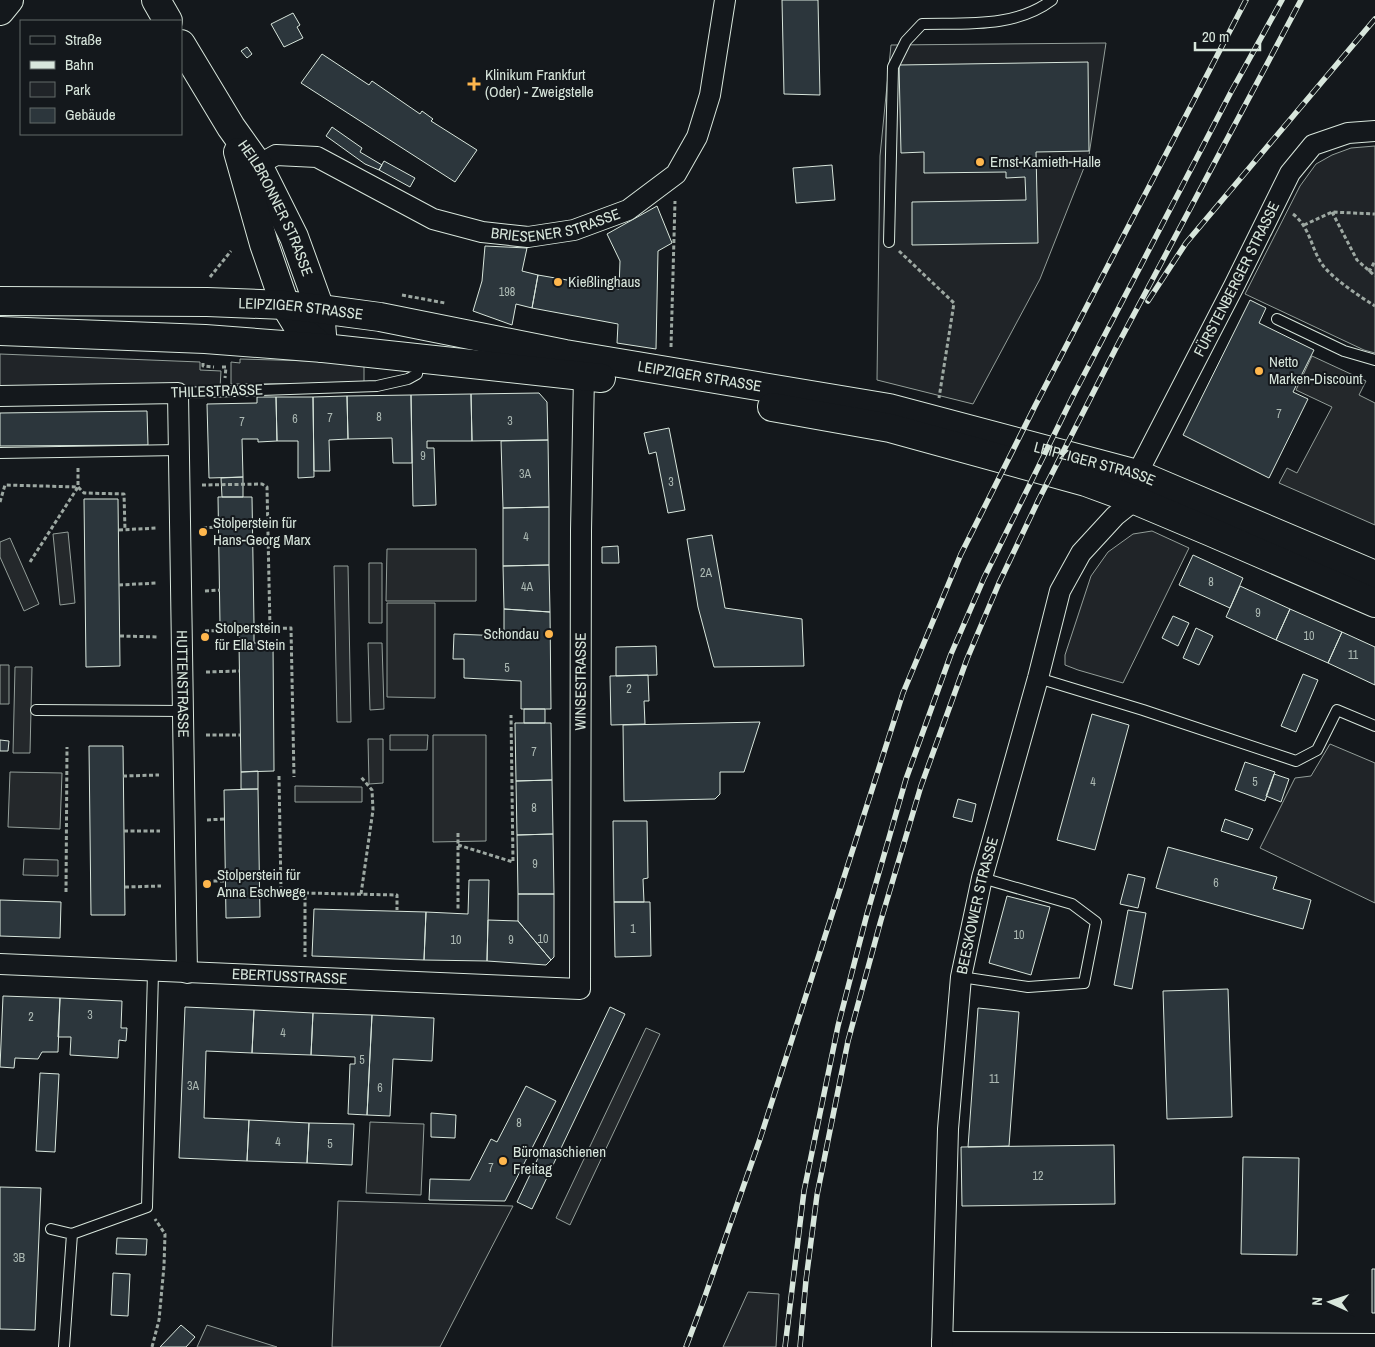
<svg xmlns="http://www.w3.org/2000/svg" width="1375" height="1347" viewBox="0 0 1375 1347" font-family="'Archivo Narrow',sans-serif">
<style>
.green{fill:#202428;stroke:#939e99}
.parking{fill:#24282b;stroke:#939e99}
.building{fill:#2c363c;stroke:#d8e6dc}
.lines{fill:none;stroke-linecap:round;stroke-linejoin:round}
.lane-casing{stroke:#d8e6dc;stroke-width:12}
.street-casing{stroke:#d8e6dc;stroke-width:22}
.secondary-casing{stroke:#d8e6dc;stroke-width:30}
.primary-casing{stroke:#d8e6dc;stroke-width:30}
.path{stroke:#9da8a2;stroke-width:3;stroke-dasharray:4 2.5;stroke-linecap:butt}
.lane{stroke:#14181c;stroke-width:10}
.street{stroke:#14181c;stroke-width:20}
.secondary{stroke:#14181c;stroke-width:28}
.primary{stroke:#14181c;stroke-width:28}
.rail-casing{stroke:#d8e6dc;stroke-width:5.5}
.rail{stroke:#14181c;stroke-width:4;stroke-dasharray:11;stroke-linecap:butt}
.poi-dot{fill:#ffb74d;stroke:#14181c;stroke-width:2}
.labels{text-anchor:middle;stroke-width:4;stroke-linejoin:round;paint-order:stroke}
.number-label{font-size:12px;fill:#adbab4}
.poi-label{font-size:15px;fill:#d8e6dc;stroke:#14181c;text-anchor:start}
.street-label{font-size:15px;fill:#d8e6dc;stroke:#14181c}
</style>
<rect width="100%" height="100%" fill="#14181c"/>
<path class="green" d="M1106,43L1089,155L1040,279L973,404L877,380L880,156L891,45Z
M1375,146V353L1364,350L1245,294L1300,186L1316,164L1332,155L1351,148Z
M0,354L200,362V370L221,371L220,388L0,389Z
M240,359L312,361L364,365V383L231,384V362L240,363Z
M1152,531L1189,548L1123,683L1078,670L1065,665V655L1091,576L1108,552L1133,534Z
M1330,744L1375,763V903L1260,848L1295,778L1311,776Z
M338,1201L513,1206L440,1347H332Z
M748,1292L779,1294L776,1347H723Z
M207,1325L277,1347H197Z"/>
<path class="parking" d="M1312,356L1366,381L1359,395L1375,403V525L1279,483L1287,468L1297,473L1332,407L1296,390Z
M68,532L75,603L60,605L53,534Z
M10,538L39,604L24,611L0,557V542Z
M387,549H476V601H386Z
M369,563H382V623H369Z
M334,566H348L351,722H337Z
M387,603H435V698L387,697Z
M368,643H382L384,709L370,710Z
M0,665H9V704H0Z
M15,667H32L30,753H13Z
M390,735H428L427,750H390Z
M433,735H486V841L433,842Z
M368,739H383V783L369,784Z
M10,772L62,773L60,829L8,827Z
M295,786L362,787V802H295Z
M24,859L58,860V876L23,875Z
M646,1028L660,1034L570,1225L556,1218Z
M370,1122L424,1124L421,1195L366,1193Z"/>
<path class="building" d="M782,0H818L820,95L784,94Z
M293,13L300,25L297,27L303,38L284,47L271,24Z
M247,47L252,54L247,58L241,51Z
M322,54L369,85L372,81L420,114L422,111L433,119L431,121L477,150L455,182L301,83Z
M1088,62L1089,151L1036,152L1038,243L912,245V202L1026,200L1025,177L1006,178V172L924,173V152L901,153L899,65Z
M332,127L362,148L360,152L382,165L379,170L365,164L326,136Z
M384,161L415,178L410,187L379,170Z
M832,165L835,200L796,203L793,168Z
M657,206L672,243L658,251L656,349L617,343L618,324L532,308L538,275L619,289L620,261L607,234Z
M485,246L527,248L522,271L538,275L532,308L516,304L512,325L473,311L482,281Z
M1250,300L1266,308L1259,323L1314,350L1293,392L1308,399L1269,478L1183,435Z
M539,393L547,402L548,440L472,441L471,394Z
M471,394L472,441H427V448H434L436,505L413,506L411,395Z
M411,395L412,463H393L392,438L348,439L347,396Z
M347,396L348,439L329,440L330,471H314L313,397Z
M257,397H276L277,441L258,442V439H242L243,477L209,478L207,404L257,403Z
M276,397H313L314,477L298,478V441H277Z
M147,411L148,445L0,446V413Z
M669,428L685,510L668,513L656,452L649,454L644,433Z
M548,440L549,507L503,508L501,441Z
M243,477V497H222L221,478Z
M218,497H252L254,625H220Z
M84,499H118L120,666L86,667Z
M549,507V565L503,566V508Z
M712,535L725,608L802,619L804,666L714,667L698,607L687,539Z
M618,546L619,563H602V547Z
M1193,555L1243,578L1230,608L1179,585Z
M549,565L550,612L504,609L503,566Z
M1240,586L1290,609L1276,640L1226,617Z
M504,609L550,612L551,709H521V681L464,678V659H453L454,634L504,636Z
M1290,609L1342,632L1328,663L1276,640Z
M1173,616L1189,623L1178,646L1162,638Z
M239,625H254V643H239Z
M1196,628L1213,636L1199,665L1183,658Z
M1342,632L1375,647V685L1328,663Z
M239,643H273L274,771L241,772Z
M656,646L657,675L616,676V647Z
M1303,674L1318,680L1296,732L1281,726Z
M648,675L649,701H644L645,724L611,725L610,676Z
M524,709H545V723H524Z
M1092,714L1129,725L1095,850L1057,840Z
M760,722L744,772H720V794L715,799L624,801L623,725Z
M515,723H551L552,780L516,781Z
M0,740L9,741L8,751H0Z
M89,746H123L125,915H91Z
M1245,762L1275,772L1265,801L1235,790Z
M258,771V789H241V772Z
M1274,774L1289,779L1281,802L1266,796Z
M552,780L553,834L517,835L516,781Z
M258,789L260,917L226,918L224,790Z
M958,799L976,804L972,822L953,817Z
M1225,819L1253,829L1248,840L1221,831Z
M613,821H647L648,878L643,879L644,902H614Z
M553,834L554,894H518L517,835Z
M1168,847L1277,877L1273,889L1311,900L1303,929L1156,888Z
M1128,874L1145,878L1138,908L1120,904Z
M469,880H489L487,961L424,960L426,912L468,914Z
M518,894H554V957L551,960L518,921Z
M1007,896L1050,907L1031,975L989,963Z
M0,900L61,902L60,938L0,936Z
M614,902H650L651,956L615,957Z
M314,909L426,912L424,960L312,956Z
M1128,910L1146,913L1132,989L1114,985Z
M488,920L518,921L551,960L546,965L487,961Z
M1228,989L1232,1117L1167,1119L1163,991Z
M3,996L60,998L58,1052H42L38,1059L15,1058L14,1068L0,1067Z
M60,998L122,1001L121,1028H127L126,1041L119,1040L118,1058L70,1055L71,1037H58Z
M185,1007L254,1010L252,1053L206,1051L204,1118L249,1120L247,1161L179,1158Z
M610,1007L625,1014L532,1209L517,1202Z
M978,1008L1019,1012L1009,1146L968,1147Z
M254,1010L313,1013L311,1055L252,1053Z
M313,1013L372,1015L367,1115L348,1114L350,1064H355V1057L311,1055Z
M372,1015L434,1018L432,1061L393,1059L390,1116L367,1115Z
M40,1073L59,1074L55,1152L36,1151Z
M526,1086L556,1101L505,1201L429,1200L430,1179L470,1180L491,1139L497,1142Z
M431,1113L456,1115L455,1138L431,1137Z
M249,1120L309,1123L307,1163L247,1161Z
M309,1123L354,1124L352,1165L307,1163Z
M1114,1145L1115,1204L962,1206L961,1147Z
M1243,1157L1299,1158L1297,1255L1241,1254Z
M0,1187L41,1188L35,1330L0,1329Z
M117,1238L147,1239L146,1255L116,1254Z
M1372,1269H1375V1313H1372Z
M113,1273L130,1274L128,1316L111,1315Z
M181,1325L195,1337L186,1347H160Z"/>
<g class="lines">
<defs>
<path id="lane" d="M889,242L893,67L906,41L922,24C966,23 1015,28 1052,0
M1277,319L1344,351L1375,360
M178,393L377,386L408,379L417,374L419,359
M0,453L179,450
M1038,678L1143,710L1296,761L1317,750L1337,710L1375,726
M36,710L183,711
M961,977L1028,987L1084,983L1096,922L1072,904L982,878
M51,1229L72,1234
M64,1347L72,1234L147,1207L153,972"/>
<g id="street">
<path id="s1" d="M258,165L276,155L317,157L433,219L482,232L528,237L574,230L628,210L676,174L697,137L710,95L725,0"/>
<path id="s2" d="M0,396L178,393L187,973"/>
<path id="s3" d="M1137,474L1234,286L1290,173L1313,145L1348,133L1375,131"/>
<path id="s4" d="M0,964L580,989L581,531L584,375"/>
<path d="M942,1342L1375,1344"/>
<path id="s5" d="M942,1347L948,1129L961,977L982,878L1038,678L1060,591L1081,553L1115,516L1135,500"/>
</g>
<g id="secondary">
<path d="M156,0L168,21"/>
<path d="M0,11L9,0"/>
<path id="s6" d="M181,44L231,127L258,165L294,237L320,309L323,348"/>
<path d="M238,152L264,244L285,305L299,328L323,348"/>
</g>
<g id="primary">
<path id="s7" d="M0,301L207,302L285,305L320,309L380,317L565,354L889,408L1137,474L1375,575"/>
<path d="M0,331L205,339L323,348L601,378"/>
<path d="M772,407L890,428L1086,482L1135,500L1211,532L1375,603"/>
</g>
</defs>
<use href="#lane" class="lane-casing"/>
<use href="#street" class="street-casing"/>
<use href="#secondary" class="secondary-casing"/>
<use href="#primary" class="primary-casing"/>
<path class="path" d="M1332,212L1357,260L1375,276
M1293,214C1312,229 1311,252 1325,268C1338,282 1359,296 1375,306
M1304,225L1332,212L1375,214
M899,251L954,303L939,398
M1369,272L1375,261
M210,277L231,251
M402,295L445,303
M671,347L675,201
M203,363V366L214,367
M222,367H226L225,378
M202,485L262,484L267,487L270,629
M0,502L5,485L78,487L84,493L124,494L125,530
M203,528L218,527
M119,530L157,528
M30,562L78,487V467
M119,585L157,583
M205,591L220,590
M205,631L291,628L294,777
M120,636L158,637
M206,672L239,671
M206,735H240
M123,776L159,775
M279,776L281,892L305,893V957
M207,820L224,819
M124,831H160
M458,833V909
M458,845L513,862L511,715
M207,881H225
M125,887L161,886
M66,892L67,747
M305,893L397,895V910
M361,894L373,810L372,790L361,777
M152,1347L159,1320L164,1266L165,1234L155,1219"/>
<use href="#lane" class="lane"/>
<use href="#street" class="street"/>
<use href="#secondary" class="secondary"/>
<use href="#primary" class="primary"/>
<defs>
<path id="rail" d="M1148,301L1186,243L1375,19
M686,1347L703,1302L760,1139L903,693L961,554L1035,406L1246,0
M785,1347L804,1191L838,1026L867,914L906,779L951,654L984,578L1073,396L1231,92L1282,0
M800,1347L806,1280L817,1195L848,1041L881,920L921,786L967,659L999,583L1039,499L1116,348L1301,0"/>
</defs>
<use href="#rail" class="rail-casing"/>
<use href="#rail" class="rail"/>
</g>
<g class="poi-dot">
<path d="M471.5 76.5h5v5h5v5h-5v5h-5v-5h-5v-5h5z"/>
<circle cx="980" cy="162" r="5"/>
<circle cx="558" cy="282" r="5"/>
<circle cx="1259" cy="371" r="5"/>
<circle cx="203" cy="532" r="5"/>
<circle cx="549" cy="634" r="5"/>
<circle cx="205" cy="637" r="5"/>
<circle cx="207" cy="884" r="5"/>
<circle cx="503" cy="1161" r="5"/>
</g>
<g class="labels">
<g class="number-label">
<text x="507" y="296">198</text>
<text x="1279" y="418">7</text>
<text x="379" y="421">8</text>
<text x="330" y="422">7</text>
<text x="295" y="423">6</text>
<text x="510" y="425">3</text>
<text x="242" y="426">7</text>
<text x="423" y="460">9</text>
<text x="525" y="478">3A</text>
<text x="671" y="486">3</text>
<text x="526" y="541">4</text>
<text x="706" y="577">2A</text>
<text x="1211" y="586">8</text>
<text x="527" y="591">4A</text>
<text x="1258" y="617">9</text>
<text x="1309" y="640">10</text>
<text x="1353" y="659">11</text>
<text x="507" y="672">5</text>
<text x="629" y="693">2</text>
<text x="534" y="756">7</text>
<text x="1093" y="786">4</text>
<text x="1255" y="786">5</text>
<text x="534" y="812">8</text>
<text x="535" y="868">9</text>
<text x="1216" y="887">6</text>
<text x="633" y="933">1</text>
<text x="1019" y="939">10</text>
<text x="543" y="943">10</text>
<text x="456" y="944">10</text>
<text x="511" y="944">9</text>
<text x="90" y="1019">3</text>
<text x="31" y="1021">2</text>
<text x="283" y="1037">4</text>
<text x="362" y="1064">5</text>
<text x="994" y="1083">11</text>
<text x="193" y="1090">3A</text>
<text x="380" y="1092">6</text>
<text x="519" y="1127">8</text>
<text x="278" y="1146">4</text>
<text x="330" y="1148">5</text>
<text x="491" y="1172">7</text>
<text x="1038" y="1180">12</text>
<text x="19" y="1262">3B</text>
</g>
<g class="poi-label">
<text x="485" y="80">Klinikum Frankfurt<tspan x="485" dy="17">(Oder) - Zweigstelle</tspan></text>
<text x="990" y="167">Ernst-Kamieth-Halle</text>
<text x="568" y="287">Kießlinghaus</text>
<text x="1269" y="367">Netto<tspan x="1269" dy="17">Marken-Discount</tspan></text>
<text x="213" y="528">Stolperstein für<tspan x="213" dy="17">Hans-Georg Marx</tspan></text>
<text x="215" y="633">Stolperstein<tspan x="215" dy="17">für Ella Stein</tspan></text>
<text x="539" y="639" text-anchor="end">Schondau</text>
<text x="217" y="880">Stolperstein für<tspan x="217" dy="17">Anna Eschwege</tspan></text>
<text x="513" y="1157">Büromaschienen<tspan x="513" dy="17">Freitag</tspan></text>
</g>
<g class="street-label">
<text dy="5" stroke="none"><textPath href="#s6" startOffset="190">HEILBRONNER STRASSE</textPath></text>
<text dy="5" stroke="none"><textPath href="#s1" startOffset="319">BRIESENER STRASSE</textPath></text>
<text dy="5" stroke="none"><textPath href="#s3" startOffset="219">FÜRSTENBERGER STRASSE</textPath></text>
<text dy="5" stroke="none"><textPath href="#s7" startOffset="301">LEIPZIGER STRASSE</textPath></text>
<text dy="5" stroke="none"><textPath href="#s7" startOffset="706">LEIPZIGER STRASSE</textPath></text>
<text transform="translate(217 391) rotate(-2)" y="5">THILESTRASSE</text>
<text dy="5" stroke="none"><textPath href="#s7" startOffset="1111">LEIPZIGER STRASSE</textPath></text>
<text dy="5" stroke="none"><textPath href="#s4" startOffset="888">WINSESTRASSE</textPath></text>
<text dy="5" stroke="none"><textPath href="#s2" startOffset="469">HUTTENSTRASSE</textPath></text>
<text dy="5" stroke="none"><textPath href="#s5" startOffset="444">BEESKOWER STRASSE</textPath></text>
<text dy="5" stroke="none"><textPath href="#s4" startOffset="290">EBERTUSSTRASSE</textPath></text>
</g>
</g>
<rect x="20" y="20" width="162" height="115" fill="#14181c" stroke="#626a69"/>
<rect x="30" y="36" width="25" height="8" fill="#14181c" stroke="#626a69"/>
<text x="65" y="45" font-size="15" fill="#d8e6dc">Straße</text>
<rect x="30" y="61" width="25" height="8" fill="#d8e6dc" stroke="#626a69"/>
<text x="65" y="70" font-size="15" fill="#d8e6dc">Bahn</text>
<rect x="30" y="82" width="25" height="15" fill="#202428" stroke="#626a69"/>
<text x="65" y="95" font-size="15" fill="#d8e6dc">Park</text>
<rect x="30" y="108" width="25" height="15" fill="#2c363c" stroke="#626a69"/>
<text x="65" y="120" font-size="15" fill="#d8e6dc">Gebäude</text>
<g transform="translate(1330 1302) rotate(273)" stroke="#14181c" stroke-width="4" paint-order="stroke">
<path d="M0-4L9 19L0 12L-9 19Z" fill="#d8e6dc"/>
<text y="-8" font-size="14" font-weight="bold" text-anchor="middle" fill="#d8e6dc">N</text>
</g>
<path d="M1195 42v8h65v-8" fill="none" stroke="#d8e6dc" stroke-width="2.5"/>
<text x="1202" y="42" font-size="15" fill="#d8e6dc" stroke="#14181c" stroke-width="4" paint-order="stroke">20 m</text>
</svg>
